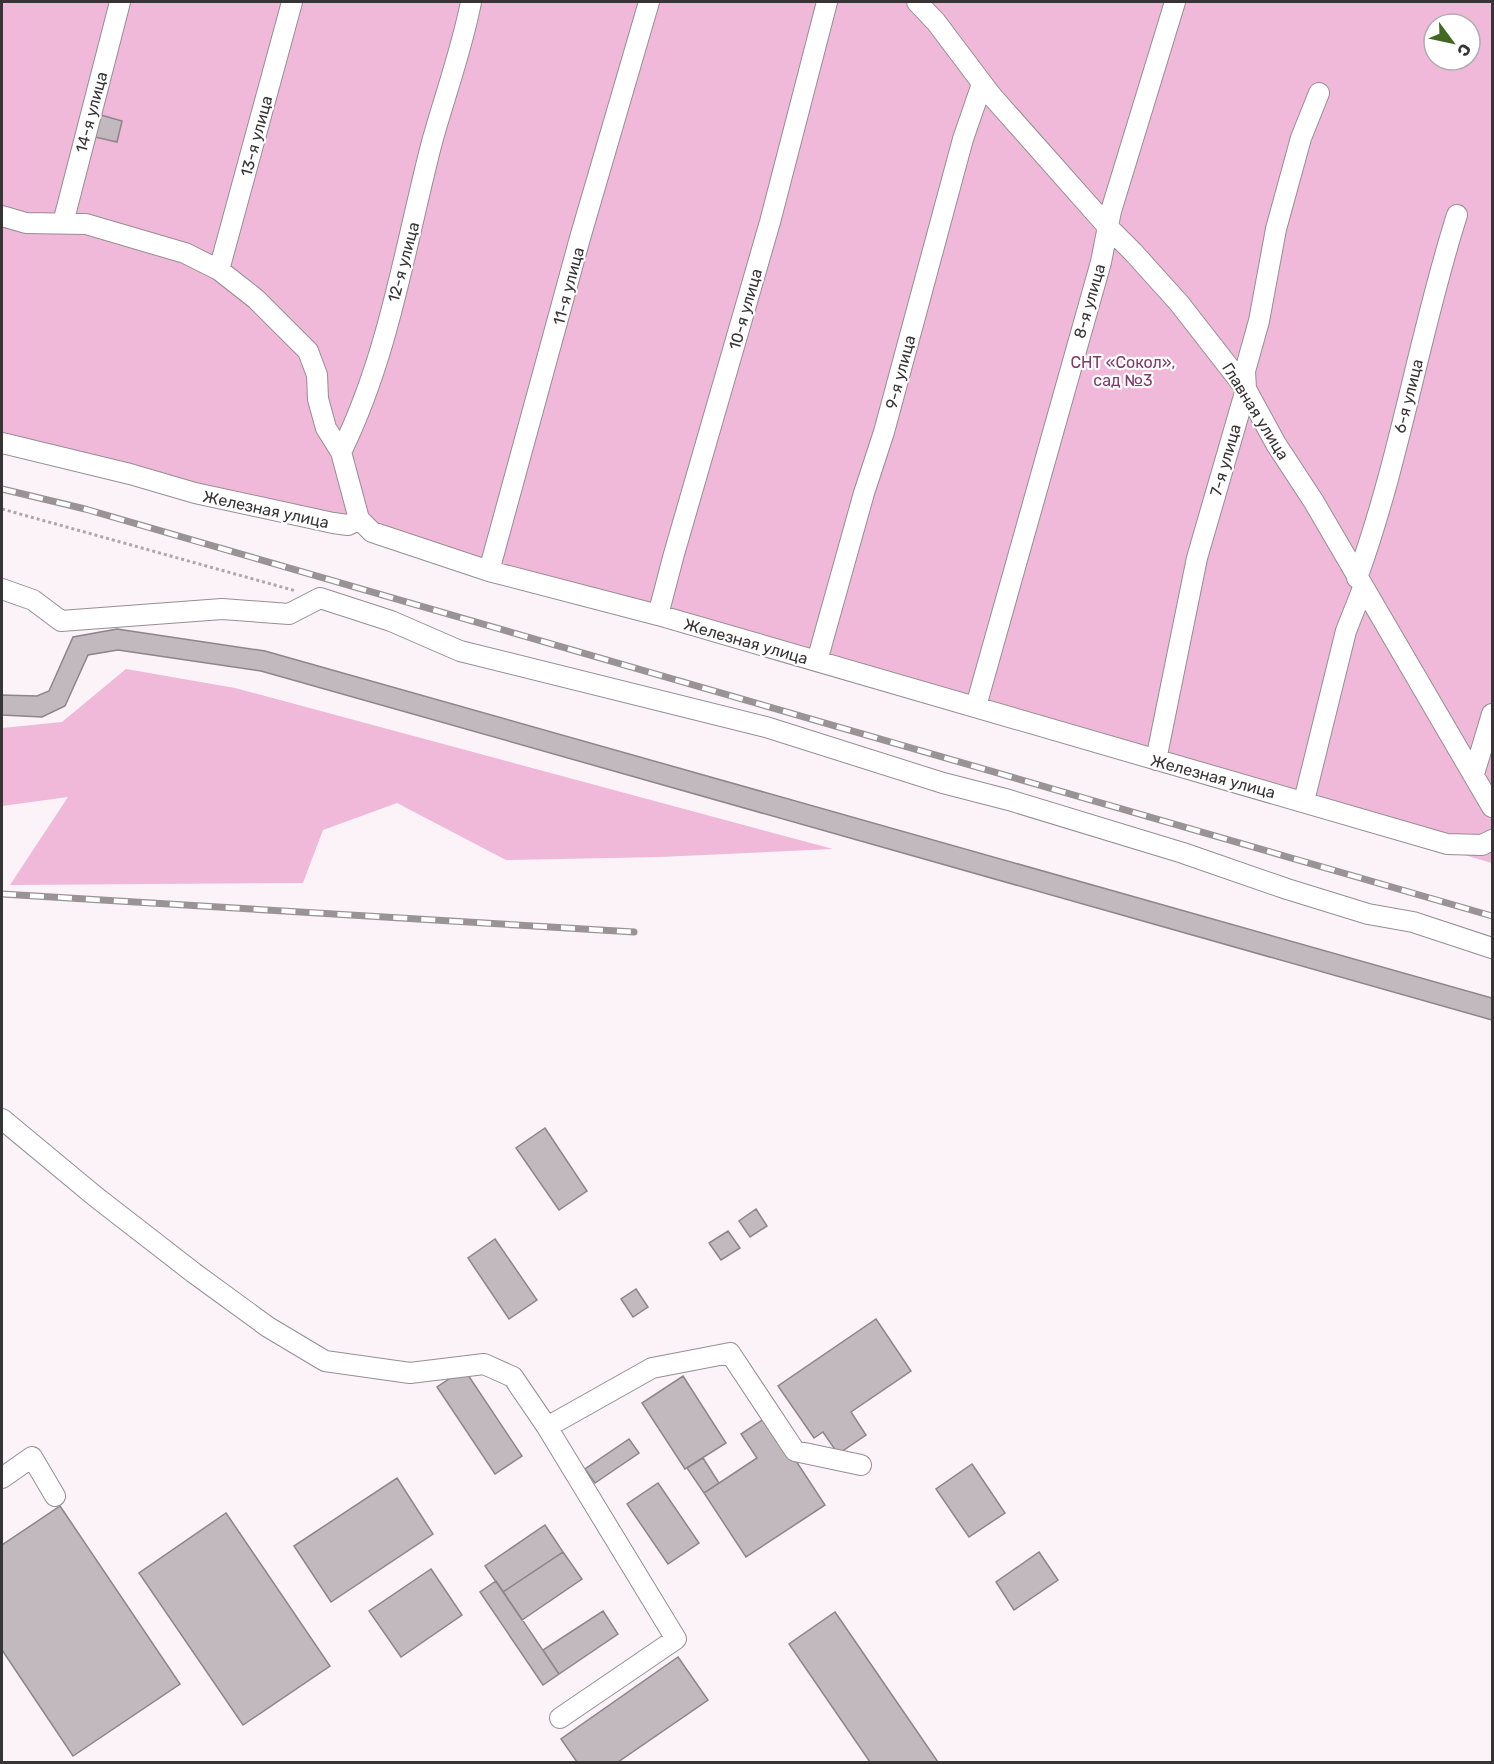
<svg xmlns="http://www.w3.org/2000/svg" width="1494" height="1764" viewBox="0 0 1494 1764" font-family="Rubik,sans-serif">
<style>
.green{fill:#f0b8d9;fill-rule:evenodd}
.building{fill:#c1b9be;stroke:#8c8589;stroke-width:1.5}
.lines{fill:none;stroke-linecap:round;stroke-linejoin:round}
.minor-casing{stroke:#968e92;stroke-width:22}
.path{stroke:#ada7aa;stroke-width:3;stroke-dasharray:3 3;stroke-linecap:butt}
.minor{stroke:#fff;stroke-width:20}
.rail-casing{stroke:#999396;stroke-width:7}
.rail{stroke:#fff;stroke-width:4.5;stroke-dasharray:14;stroke-linecap:butt}
.labels{text-anchor:middle;stroke-width:4.5;stroke-linejoin:round;paint-order:stroke}
.street-label{font-size:16px;fill:#373436;stroke:#fff}
.park-label{font-size:16px;fill:#813b68;stroke:#fff}
</style>
<rect width="100%" height="100%" fill="#fbf3f7"/>
<path class="green" d="M2,2H1492V863L166,477L2,442ZM1434,24H1470V60H1434Z
M126,669L235,688L833,849L660,857L506,860L397,803L323,830L303,883L10,885L68,797L2,806V728L62,722Z"/>
<path class="building" d="M101,115L122,121L117,142L95,137Z
M117,629L265,651L1492,998V1020L261,671L118,650L88,655L65,706L42,717L2,715V695L37,696L49,691L73,637Z
M545,1128L587,1191L559,1210L516,1148Z
M756,1209L767,1226L750,1237L739,1221Z
M728,1231L740,1248L721,1260L709,1243Z
M495,1239L537,1300L509,1319L468,1258Z
M636,1289L648,1307L633,1317L621,1299Z
M876,1319L911,1371L851,1412L866,1435L838,1454L823,1432L814,1438L778,1386Z
M464,1369L522,1456L495,1474L437,1387Z
M683,1376L726,1443L685,1469L642,1403Z
M767,1417L825,1505L746,1557L704,1493L757,1458L741,1434Z
M629,1439L639,1453L595,1483L585,1469Z
M703,1458L719,1483L704,1493L687,1468Z
M972,1464L1005,1513L969,1537L936,1489Z
M397,1478L433,1534L331,1602L294,1546Z
M658,1483L699,1543L668,1564L627,1504Z
M60,1506L180,1684L73,1756L2,1650V1545Z
M226,1513L330,1666L243,1725L139,1573Z
M545,1525L563,1552L503,1592L485,1566Z
M563,1552L582,1579L522,1620L503,1592Z
M1039,1552L1058,1580L1014,1610L996,1582Z
M431,1569L462,1615L401,1657L369,1611Z
M496,1581L559,1674L543,1685L480,1592Z
M603,1611L618,1634L559,1674L543,1650Z
M835,1612L938,1762H870L789,1644Z
M678,1657L708,1700L618,1762H577L561,1739Z"/>
<g class="lines">
<defs>
<path id="minor" d="M917,2L936,22L991,95L1108,227L1133,252L1179,303L1246,389L1276,444L1314,502L1492,807
M2,216L26,223L86,224L185,253L219,270L256,299L308,351L317,375L318,399L326,428L341,452
M63,223L120,2
M219,270L292,2
M2,443L130,474L195,493L333,523L348,525L359,519L372,532L489,571L658,615L1447,844L1482,845L1492,840
M359,519L341,452C389,355 405,246 432,142C445,95 462,49 471,2
M489,571L580,238L649,2
M1357,578C1400,460 1419,334 1457,215
M2,589L33,600L61,621L222,609L289,614L320,598L391,621L460,651L766,727L943,783L1009,800L1183,853L1287,889L1368,914L1413,922L1492,948
M658,615L674,554L770,222L827,2
M817,661L864,493L884,432L963,139L982,84
M976,706L1101,262L1111,211L1175,2
M1156,760L1197,558L1246,389L1245,371L1259,321L1276,229L1301,138L1319,93
M1474,774L1492,714
M1304,801L1346,631L1363,588
M2,1119L96,1197L194,1273L268,1327L325,1361L410,1373L484,1364L513,1377L547,1427L652,1368L730,1353L795,1451L861,1465
M547,1427L676,1639L560,1718
M2,1478L32,1457L55,1496"/>
</defs>
<use href="#minor" class="minor-casing"/>
<path class="path" d="M2,509L296,591"/>
<use href="#minor" class="minor"/>
<defs>
<path id="rail" d="M2,489L85,509L1492,916
M2,894L634,932"/>
</defs>
<use href="#rail" class="rail-casing"/>
<use href="#rail" class="rail"/>
</g>
<g class="labels">
<g class="street-label">
<text transform="translate(91 112) rotate(-75)" y="6">14-я улица</text>
<text transform="translate(256 136) rotate(-75)" y="6">13-я улица</text>
<text transform="translate(403 262) rotate(-75)" y="6">12-я улица</text>
<text transform="translate(568 286) rotate(-75)" y="6">11-я улица</text>
<text transform="translate(1089 301) rotate(-74)" y="6">8-я улица</text>
<text transform="translate(745 309) rotate(-74)" y="6">10-я улица</text>
<text transform="translate(900 372) rotate(-75)" y="6">9-я улица</text>
<text transform="translate(1408 396) rotate(-76)" y="6">6-я улица</text>
<text transform="translate(1256 411) rotate(58)" y="6">Главная улица</text>
<text transform="translate(1225 460) rotate(-74)" y="6">7-я улица</text>
<text transform="translate(266 509) rotate(12)" y="6">Железная улица</text>
<text transform="translate(746 641) rotate(16)" y="6">Железная улица</text>
<text transform="translate(1213 776) rotate(15)" y="6">Железная улица</text>
</g>
<g class="park-label">
<text x="1123" y="368">СНТ «Сокол»,<tspan x="1123" dy="18">сад №3</tspan></text>
</g>
</g>
<rect width="1494" height="1764" fill="none" stroke="#373436" stroke-width="6"/>
<g transform="translate(1452 42) rotate(123)"><circle r="28" fill="#ffffff" stroke="#afaeaf" stroke-width="1.5"/>
<path d="M0-4.5L10 22L0 15L-10 22Z" fill="#416721"/>
<text y="-9" font-size="16" font-weight="bold" text-anchor="middle" fill="#373436">С</text>
</g>
</svg>
